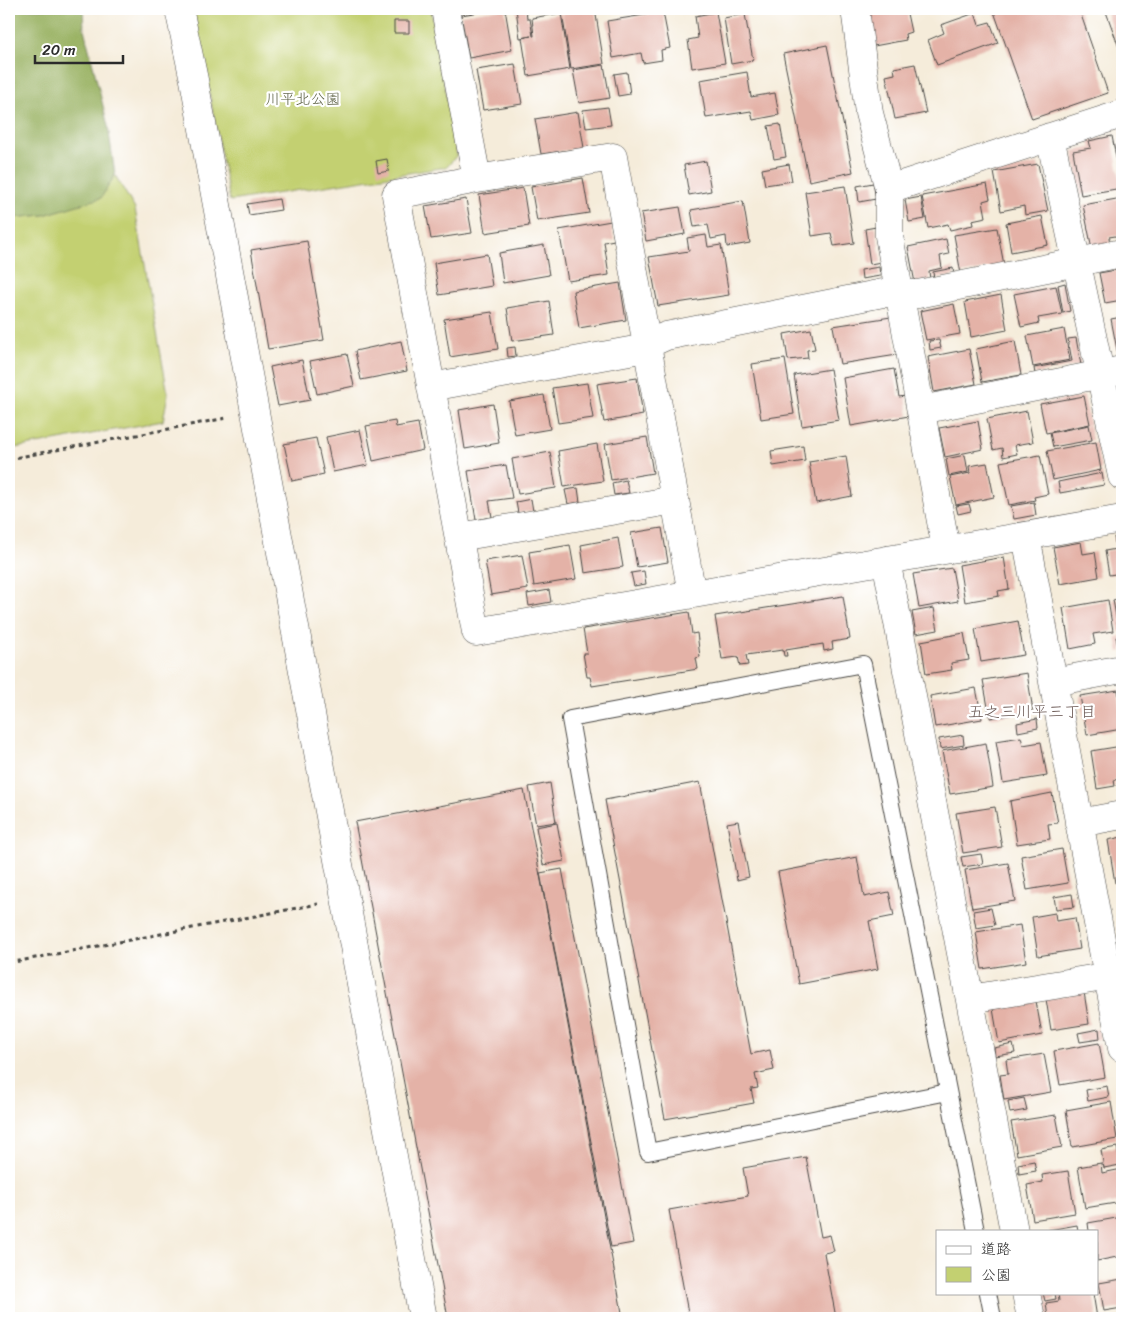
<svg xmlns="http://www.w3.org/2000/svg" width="1131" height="1327" viewBox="0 0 1131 1327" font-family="Sriracha,'Klee One',sans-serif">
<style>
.green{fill:#c3d071;stroke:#777e4e}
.forest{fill:#9ab263;stroke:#626e47}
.building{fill:#e4b2a7}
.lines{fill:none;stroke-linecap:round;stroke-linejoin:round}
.service-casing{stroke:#494845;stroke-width:18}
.minor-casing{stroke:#494845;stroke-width:29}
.path{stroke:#494845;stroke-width:3;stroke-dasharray:4 4;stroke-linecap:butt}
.service{stroke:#fff;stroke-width:16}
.minor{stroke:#fff;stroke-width:28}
.labels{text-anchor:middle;stroke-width:4.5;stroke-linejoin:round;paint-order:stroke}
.park-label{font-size:15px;fill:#595d40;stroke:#fff}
.neighbourhood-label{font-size:16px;fill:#6c5a56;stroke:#fff}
</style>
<rect width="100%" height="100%" fill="#fff"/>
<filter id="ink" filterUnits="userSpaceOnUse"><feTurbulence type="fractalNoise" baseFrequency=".02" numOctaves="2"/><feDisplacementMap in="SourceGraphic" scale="10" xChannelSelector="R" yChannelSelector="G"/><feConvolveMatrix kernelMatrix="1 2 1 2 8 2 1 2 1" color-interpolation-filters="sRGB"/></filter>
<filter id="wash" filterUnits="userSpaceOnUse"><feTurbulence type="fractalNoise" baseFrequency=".0096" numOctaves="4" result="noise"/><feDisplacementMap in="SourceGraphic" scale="20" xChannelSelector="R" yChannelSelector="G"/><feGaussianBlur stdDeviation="1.12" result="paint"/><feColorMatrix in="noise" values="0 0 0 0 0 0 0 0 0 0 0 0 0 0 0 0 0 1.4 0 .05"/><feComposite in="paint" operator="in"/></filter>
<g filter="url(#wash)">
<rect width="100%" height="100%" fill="#f5ecda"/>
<path class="green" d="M193,9H430L431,10L457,155L447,167L230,201Z
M115,175L135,209L168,394L163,421L9,449V218L44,215L100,198Z"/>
<path class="forest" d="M9,9H83L84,29L108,126L115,175L101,198L44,215L9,218Z"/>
<g id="blocks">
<path class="building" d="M500,9H505L512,50L469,58L461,15Z
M516,9H526L527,19H530L533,36H534L532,18L561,13L570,69L528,76L522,38L531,36L520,38Z
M589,9H595L604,64L571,69L562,13Z
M866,9H906L911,32L905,34L906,40L874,46Z
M993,9H1079L1108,93L1032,119Z
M1105,9H1122V56Z
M663,12L670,48L661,50L662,60L643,63L641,53L613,58L607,21Z
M716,12L725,63L692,68L688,40L698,38L695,16Z
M975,13L979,25L990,22L998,43L937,65L928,40L944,33L941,25Z
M745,14L753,60L731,64L724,18Z
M394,21H409V33H394Z
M827,45L853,172L809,181L783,54Z
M515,64L522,104L483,110L476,70Z
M915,64L926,113L895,119L886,76L895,74L894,68Z
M604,65L610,98L579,103L573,70Z
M627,72L630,94L618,96L614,74Z
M747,72L751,97L775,93L779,115L753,120L751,111L706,118L700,80Z
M608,107L611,125L586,128L583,110Z
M578,112L584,148L541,154L535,119Z
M780,124L786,157L774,159L768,126Z
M1112,136L1122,188L1081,195L1073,151L1091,148L1089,141Z
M387,159L389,171L378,173L376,161Z
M706,161L711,191L689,195L684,165Z
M789,164L792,181L765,185L762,169Z
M1038,164L1048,211L1025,215L1024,206L1001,211L994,172Z
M583,178L589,213L537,221L531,187Z
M873,183L876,199L859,202L857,186Z
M987,184L990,199L983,201L986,217L972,220L973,225L950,230L948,224L928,228L922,196Z
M845,186L854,243L834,246L831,233L812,236L805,192Z
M523,188L529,226L485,233L479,195Z
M921,197L925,219L909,222L905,200Z
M1122,198V235L1109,237L1110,246L1092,249L1083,205Z
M279,199L281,210L249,215L247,204Z
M466,199L472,233L431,239L425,206Z
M743,201L750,243L727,247L726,236L711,239L708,225L694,227L691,210Z
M680,207L685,234L646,241L641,213Z
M1042,216L1048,245L1011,252L1006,223Z
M611,221L614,240L604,242L609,275L568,281L559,230Z
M876,227L881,262L870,264L865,229Z
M997,228L1004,265L961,274L954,235Z
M706,235L708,247L721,245L729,295L658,306L649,257L689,251L687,238Z
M946,239L949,254L940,256L942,268L929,271L930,280L915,283L908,247Z
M307,241L324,340L268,349L251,250Z
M544,245L549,275L503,283L499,253Z
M487,254L492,286L439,295L434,263Z
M879,267L880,276L862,279L861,270Z
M953,268L954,276L934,279L933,272Z
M1122,269V300L1105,303L1099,273Z
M620,283L626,320L579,328L573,291Z
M1065,283L1070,311L1063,313L1058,285Z
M1056,286L1062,314L1038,318L1039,323L1021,327L1014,294Z
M1001,295L1007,330L971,337L965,302Z
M549,301L554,335L512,341L507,308Z
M954,304L960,334L926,340L920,311Z
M492,312L498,349L450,357L444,319Z
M891,317L897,355L840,364L833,326Z
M1122,317V354L1118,355L1111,319Z
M811,329L815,349L807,350L808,358L788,360L784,334Z
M1064,329L1070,360L1033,367L1027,336Z
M1076,338L1081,365L1035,374L1034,368L1072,361L1068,339Z
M939,340L941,348L930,350L929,341Z
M401,341L407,371L361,380L355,351Z
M1015,341L1021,375L982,382L976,349Z
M515,347L516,356L508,357L507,348Z
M969,349L976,384L934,392L928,357Z
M347,354L354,386L317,394L310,361Z
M785,359L794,414L761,419L752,364Z
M302,360L310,400L278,406L270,367Z
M830,369L839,420L802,426L794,375Z
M894,369L899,397L906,396L909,416L851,426L843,378Z
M637,378L643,415L604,422L597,384Z
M587,383L593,418L558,423L552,388Z
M544,395L550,429L515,435L509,401Z
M1084,396L1090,424L1046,433L1040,404Z
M493,404L499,443L465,449L459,410Z
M1027,411L1033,442L1015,445L1017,454L1003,457L1002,448L993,450L987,419Z
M395,421L396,427L418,423L423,450L373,461L366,426Z
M978,421L983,449L945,457L939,428Z
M1089,425L1092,440L1053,447L1050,433Z
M360,430L368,465L333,472L326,437Z
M647,437L653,473L611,480L605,444Z
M316,438L324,474L292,481L284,444Z
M1096,442L1101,470L1053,480L1047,451Z
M597,444L603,481L564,487L558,451Z
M803,446L805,461L773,466L771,451Z
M550,452L556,488L518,494L512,459Z
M965,455L968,472L949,476L946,459Z
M1040,455L1048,494L1034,497L1035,500L1009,505L1000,462Z
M846,456L852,496L816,503L809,462Z
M987,463L994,497L956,505L950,477L970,473L969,466Z
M506,465L512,498L489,501L492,517L476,520L468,471Z
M1102,473L1104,485L1060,493L1058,482Z
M626,480L629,493L614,495L612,483Z
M578,488L580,502L568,504L565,490Z
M531,499L533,511L518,513L516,502Z
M1034,502L1036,515L1014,519L1011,506Z
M969,504L971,511L958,514L956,506Z
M662,528L668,562L637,567L631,533Z
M1122,536V573L1109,575L1105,551L1116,549L1114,537Z
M618,538L623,567L585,573L581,545Z
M1081,542L1083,554L1095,552L1099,577L1060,584L1053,547Z
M570,545L576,579L534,586L529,552Z
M522,555L528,589L491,595L485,561Z
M1004,557L1009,589L998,591L999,596L965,602L959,565Z
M952,568L958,601L919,608L913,574Z
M644,571L646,584L634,586L631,573Z
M549,590L551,602L529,606L527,594Z
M843,596L850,639L832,642L833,649L824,651L823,644L786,650L787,656H784L783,650L746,655L748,665L740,666L738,657L722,659L715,616Z
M1122,598V631L1119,632L1113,600Z
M1108,600L1113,631L1093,634L1095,644L1070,649L1063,608Z
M934,608L938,630L916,634L912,612Z
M689,612L692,634L697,633L700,657L696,658L698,669L592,686L590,677H587L583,653H587L583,629Z
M1018,621L1024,655L981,662L975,629Z
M964,633L969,660L951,663L952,670L926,674L921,641Z
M1122,636V651L1119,652L1116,637Z
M1027,673L1033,711L990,718L983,680Z
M976,688L982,719L935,727L930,696Z
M1118,690L1122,717V729L1087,735L1080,696Z
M1037,719L1038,728L1018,732L1017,723Z
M963,735L964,745L940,749L939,739Z
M1021,737L1023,745L1041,742L1047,776L1003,783L996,741Z
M986,743L993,787L950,794L942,751Z
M1122,746V779L1114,780L1115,786L1097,789L1091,751Z
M700,782L751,1054L770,1050L774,1070L755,1074L758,1088L751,1089L754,1103L665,1119L605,800Z
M550,783L556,822L536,825L529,787Z
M524,790L623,1318H448L355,822Z
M1052,793L1058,823L1048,824L1050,839L1017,844L1010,801Z
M995,807L1002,847L963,853L956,813Z
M738,821L749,877L737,880L727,823Z
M557,823L564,861L543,865L536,827Z
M1122,837V881L1115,883L1108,840Z
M1062,849L1068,883L1027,890L1021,856Z
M981,854L983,864L963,867L961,857Z
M857,857L864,897L889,892L894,916L869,921L878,969L799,984L778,872Z
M1008,863L1015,901L972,908L965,870Z
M562,869L633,1243L611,1247L540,873Z
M1072,894L1074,907L1056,909L1054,897Z
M1122,897V925H1121L1117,898Z
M991,908L995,925L976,928L973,911Z
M1055,913L1056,921L1075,918L1080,949L1038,956L1032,917Z
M1020,925L1026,962L982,969L976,932Z
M1084,992L1089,1024L1051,1030L1046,999Z
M1036,1001L1042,1035L999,1043L993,1009Z
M1099,1029L1100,1039L1080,1042L1078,1033Z
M1099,1043L1105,1077L1060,1085L1054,1051Z
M1013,1044L1015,1053L995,1056L994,1048Z
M1044,1054L1051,1092L1004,1100L1000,1075L1008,1074L1006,1060Z
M1107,1086L1109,1097L1088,1101L1086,1090Z
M1024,1098L1027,1110L1010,1113L1008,1101Z
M1111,1102L1117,1139L1072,1147L1066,1110Z
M1056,1115L1062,1147L1017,1155L1011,1122Z
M1117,1147L1120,1165L1104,1168L1101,1150Z
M806,1157L821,1237L830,1235L834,1251L824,1253L836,1318H689L669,1210L748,1196L743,1168Z
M1034,1161L1036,1171L1019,1174L1018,1164Z
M1101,1163L1102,1173L1122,1169V1202L1085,1208L1078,1167Z
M1068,1171L1075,1213L1033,1220L1027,1185L1043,1182L1042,1175Z
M1122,1217V1256L1097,1261V1231H1089L1088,1223Z
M1077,1225L1078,1231H1049V1230Z
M1122,1279V1308L1104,1311L1099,1283Z
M1043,1293H1055L1056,1299L1045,1301Z
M1058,1293H1093L1097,1318H1048L1046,1303L1059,1301Z"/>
</g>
</g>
<g filter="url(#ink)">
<use href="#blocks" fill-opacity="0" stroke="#494845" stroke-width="1"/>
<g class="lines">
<defs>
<path id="service" d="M948,1092L648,1152L570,719L863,664L976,1231
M988,1293L993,1318"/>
<path id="minor" d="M179,9L194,80L255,412L423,1318
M445,9L477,179L396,195L476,632L1122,519
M855,9L869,113L889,189L1122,114
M1050,137L1122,476
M477,179L613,157L692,594
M889,189V236L946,549
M431,387L635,350L666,336L883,293L918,294L1122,253
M921,410L1122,370
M1026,536L1108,977L1122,1048
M459,537L675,500
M886,560L1014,1231
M1053,682L1122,669
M1079,823L1122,815
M970,999L1122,974
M1026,1293L1031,1318"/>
</defs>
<use href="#service" class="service-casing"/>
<use href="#minor" class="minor-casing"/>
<path class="path" d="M9,459L227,418
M9,963L318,904"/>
<use href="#service" class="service"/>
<use href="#minor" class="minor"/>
</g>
</g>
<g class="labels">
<g class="park-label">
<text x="303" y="104">川平北公園</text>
</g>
<g class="neighbourhood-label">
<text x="1032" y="717">五之三川平三丁目</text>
</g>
</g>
<rect width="1131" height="1327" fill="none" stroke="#fff" stroke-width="30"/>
<rect x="936" y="1230" width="162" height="65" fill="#ffffff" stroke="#aaaaaa"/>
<rect x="946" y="1246" width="25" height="8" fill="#ffffff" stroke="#aaaaaa"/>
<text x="981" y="1254" font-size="15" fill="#2b2b2b">道路</text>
<rect x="946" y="1267" width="25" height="15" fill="#c3d071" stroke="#aaaaaa"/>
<text x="981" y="1280" font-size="15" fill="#2b2b2b">公園</text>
<path d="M35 55v8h88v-8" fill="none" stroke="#2b2b2b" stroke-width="2.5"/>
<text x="42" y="55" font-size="15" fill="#2b2b2b" stroke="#ffffff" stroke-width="4" paint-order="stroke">20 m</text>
</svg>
